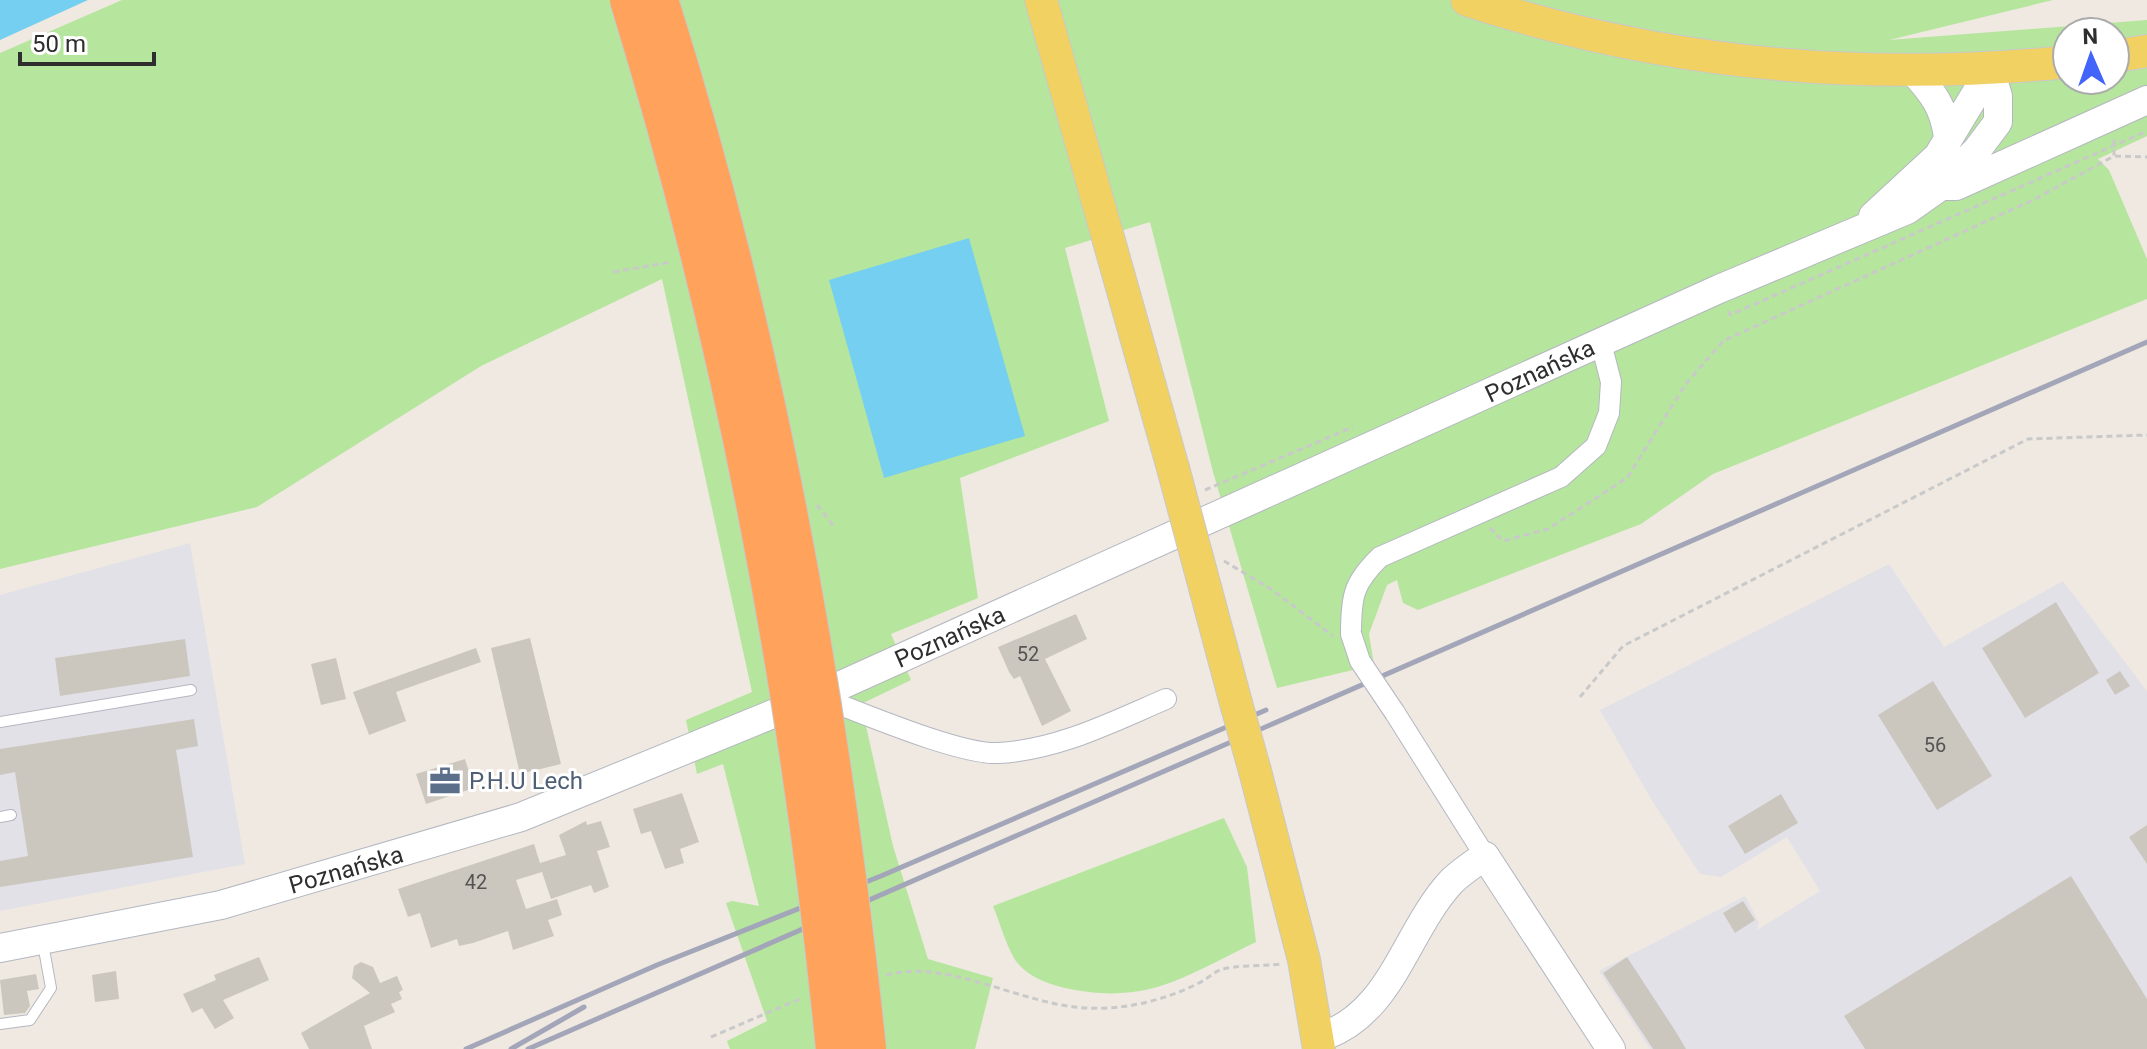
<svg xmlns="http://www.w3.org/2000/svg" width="2147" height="1049" viewBox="0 0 2147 1049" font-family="Roboto,sans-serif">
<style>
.industrial{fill:#e3e1e8}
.green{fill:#b6e59e;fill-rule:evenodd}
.water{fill:#75cff0}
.building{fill:#cbc7bf}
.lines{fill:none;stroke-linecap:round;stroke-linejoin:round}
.lane-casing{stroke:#b4b7c1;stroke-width:12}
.street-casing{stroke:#b4b7c1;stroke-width:22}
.secondary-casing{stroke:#b4b7c1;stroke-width:30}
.primary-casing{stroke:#c9c9c9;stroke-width:34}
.path{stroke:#c9c9c9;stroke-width:3;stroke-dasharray:6 4;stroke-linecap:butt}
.lane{stroke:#fff;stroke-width:10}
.street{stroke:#fff;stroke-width:20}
.secondary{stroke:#fff;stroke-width:28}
.primary{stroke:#f2d163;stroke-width:32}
.rail{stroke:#a3a6b8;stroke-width:5}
.street-bridge-casing{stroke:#b4b7c1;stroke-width:22;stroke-linecap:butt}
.primary-bridge-casing{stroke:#c9c9c9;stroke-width:34;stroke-linecap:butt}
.highway-bridge-casing{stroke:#c9c9c9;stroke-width:38;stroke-linecap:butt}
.street-bridge{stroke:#fff;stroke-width:20}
.primary-bridge{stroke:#f2d163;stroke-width:32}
.highway-bridge{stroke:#ffa35c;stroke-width:36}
.labels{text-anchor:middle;stroke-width:6;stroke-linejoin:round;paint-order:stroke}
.number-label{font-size:20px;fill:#555452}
.street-label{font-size:24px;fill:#2e2e2e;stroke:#fff}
.service-label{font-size:24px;fill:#4e5e75;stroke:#fff;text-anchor:start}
</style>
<rect width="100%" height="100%" fill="#efe9e1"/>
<path class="industrial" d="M190,543L245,864L0,911V595Z
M1889,564L1944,647L2063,581L2147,691V1049H1650L1599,971L1745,896L1759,923L1757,930L1820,891L1787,837L1721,877L1700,874L1651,799L1600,710Z"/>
<path class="green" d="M122,0H2053L1889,40L2147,20V136L2098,159L2109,170L2147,259V299L1713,474L1641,524L1418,610L1403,603L1397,580L1387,585L1369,634L1374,665L1277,688L1213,472L1150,222L1065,248L1109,421L960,478L978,598L891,634L911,680L861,704L893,846L928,959L993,978L975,1049H730L727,1041L767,1021L726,903L732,901L759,906L723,764L697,774L686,720L752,692L662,279L481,366L257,507L0,569V53ZM2067,32H2115V80H2067Z
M1224,818L1247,867L1256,942C1185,976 1148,1006 1065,988C1047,984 1024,975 1014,958C1005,942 1000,923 993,906Z"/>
<path class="water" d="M0,0H88L0,40Z
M969,238L1025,436L884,478L829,280Z"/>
<path class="building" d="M2056,602L2099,673L2025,718L1982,648Z
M1076,614L1087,639L1045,659L1071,711L1042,726L1020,676L1014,679L1009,672L998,647Z
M530,638L561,764L520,774L491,648Z
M185,639L190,676L60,696L55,658Z
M476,648L481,662L396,692L406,721L369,735L353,692Z
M336,658L346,699L321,705L311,664Z
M2120,671L2130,686L2115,695L2106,680Z
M1933,681L1992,776L1937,810L1878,715Z
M194,719L198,746L176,750L193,857L0,887V861L28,856L15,772L0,775V749Z
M465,759L474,788L426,804L416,774Z
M682,793L699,842L680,849L684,863L665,869L651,831L641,834L633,809Z
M1781,794L1798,823L1745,854L1728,826Z
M586,821L587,825L601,821L610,847L597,851L609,887L594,893L591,885L551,899L542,872L516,880L526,909L557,899L562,915L548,920L554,936L513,950L508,931L473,943L459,946L457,939L431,948L420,913L408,917L398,889L534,844L540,863L566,855L559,835Z
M2147,825V864L2129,837Z
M2071,876L2147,999V1049H1865L1844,1016Z
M1743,901L1755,920L1735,933L1723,913Z
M259,957L269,980L223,1000L234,1018L215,1029L202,1008L192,1013L183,994L216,980L214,975Z
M1627,957L1676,1032L1686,1049H1653L1603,973Z
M361,962L373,967L380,983L397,976L403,990L399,992L402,999L391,1004L395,1012L364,1026L372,1049H309L301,1033L370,993L352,978L354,966Z
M116,971L119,999L95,1002L92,975Z
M36,974L39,989L27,991L30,1006L25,1013L4,1015L0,980Z"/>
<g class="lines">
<defs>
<path id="lane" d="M0,722L191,690
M0,817L11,815
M0,1024L30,1020L51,988L43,944"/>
<path id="street" d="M1351,634C1351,597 1353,583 1380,557L1561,477L1596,446L1609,413L1611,382L1601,343
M817,696C858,711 959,755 998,753C1058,750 1112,722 1166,699
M1395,713L1485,856"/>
<path id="secondary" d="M1913,71C1933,93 1944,107 1948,137
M1942,186H1956L2147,100
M1873,216L1938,156L1990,70
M0,948L221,905L521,817L817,696L1719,289L1907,210L1941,186L1977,150L1998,122V96L1990,70
M1318,1038C1392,1016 1404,933 1451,882C1461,872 1473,864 1485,856L1611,1049"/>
<path id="primary" d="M1041,0L1173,468
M1467,0C1663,65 1863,82 2067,62
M2115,56L2147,51
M1206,591L1236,703
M1255,771L1304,960L1319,1049"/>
</defs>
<use href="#lane" class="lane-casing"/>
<use href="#street" class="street-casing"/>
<use href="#secondary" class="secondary-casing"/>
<use href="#primary" class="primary-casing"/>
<path class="path" d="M2115,156L2147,157
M613,272L672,262
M1729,311L1730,315L2147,131
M1205,490L1353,427
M817,505L833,525
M1490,528L1503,541L1548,529L1627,478L1685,385L1723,341L2033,200L2114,156V139
M1224,561L1271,589L1333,636
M1580,697L1623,646L2028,439L2147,435
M886,975C949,958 1023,1006 1088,1008C1126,1010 1165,1000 1199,983C1207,979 1213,973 1220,970C1234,965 1264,966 1281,964
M711,1037L802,998"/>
<use href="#lane" class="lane"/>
<use href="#street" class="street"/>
<use href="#secondary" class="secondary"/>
<use href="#primary" class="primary"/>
<path class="rail" d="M466,1049L657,965L881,876L1266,710
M511,1049L584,1007
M528,1049L2147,342"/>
<defs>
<path id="street-bridge" d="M1351,634L1360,661L1395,713"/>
<path id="primary-bridge" d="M1173,468L1206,591
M1236,703L1255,771"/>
<path id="highway-bridge" d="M628,0C733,342 799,693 834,1049
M660,0C768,341 831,694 868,1049"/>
</defs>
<use href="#street-bridge" class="street-bridge-casing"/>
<use href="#primary-bridge" class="primary-bridge-casing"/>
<use href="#highway-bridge" class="highway-bridge-casing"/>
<use href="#street-bridge" class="street-bridge"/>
<use href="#primary-bridge" class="primary-bridge"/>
<use href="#highway-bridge" class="highway-bridge"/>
</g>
<defs>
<symbol id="office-bare" viewBox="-9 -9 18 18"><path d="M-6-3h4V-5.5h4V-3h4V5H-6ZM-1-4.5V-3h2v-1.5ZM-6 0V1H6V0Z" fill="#5c6f8a" stroke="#fff" stroke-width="2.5" paint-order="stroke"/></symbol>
</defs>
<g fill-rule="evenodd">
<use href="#office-bare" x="423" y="759" width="44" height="44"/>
</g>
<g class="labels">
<g class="number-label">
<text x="1028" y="661">52</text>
<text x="1935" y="752">56</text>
<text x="476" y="889">42</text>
</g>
<g class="street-label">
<text transform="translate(1540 371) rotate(-25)" y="8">Poznańska</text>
<text transform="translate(950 637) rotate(-24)" y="8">Poznańska</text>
<text transform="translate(346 870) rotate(-16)" y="8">Poznańska</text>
</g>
<g class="service-label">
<text x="469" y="789">P.H.U Lech</text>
</g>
</g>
<g transform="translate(2091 56) rotate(358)"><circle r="38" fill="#ffffff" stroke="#ababab" stroke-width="2"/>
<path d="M0-6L14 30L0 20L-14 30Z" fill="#4264fb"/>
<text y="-12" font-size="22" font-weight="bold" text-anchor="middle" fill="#2e2e2e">N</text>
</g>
<path d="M20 52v12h134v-12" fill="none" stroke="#2e2e2e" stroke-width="4"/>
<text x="32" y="52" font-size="24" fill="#2e2e2e" stroke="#ffffff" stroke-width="6" paint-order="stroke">50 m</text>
</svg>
